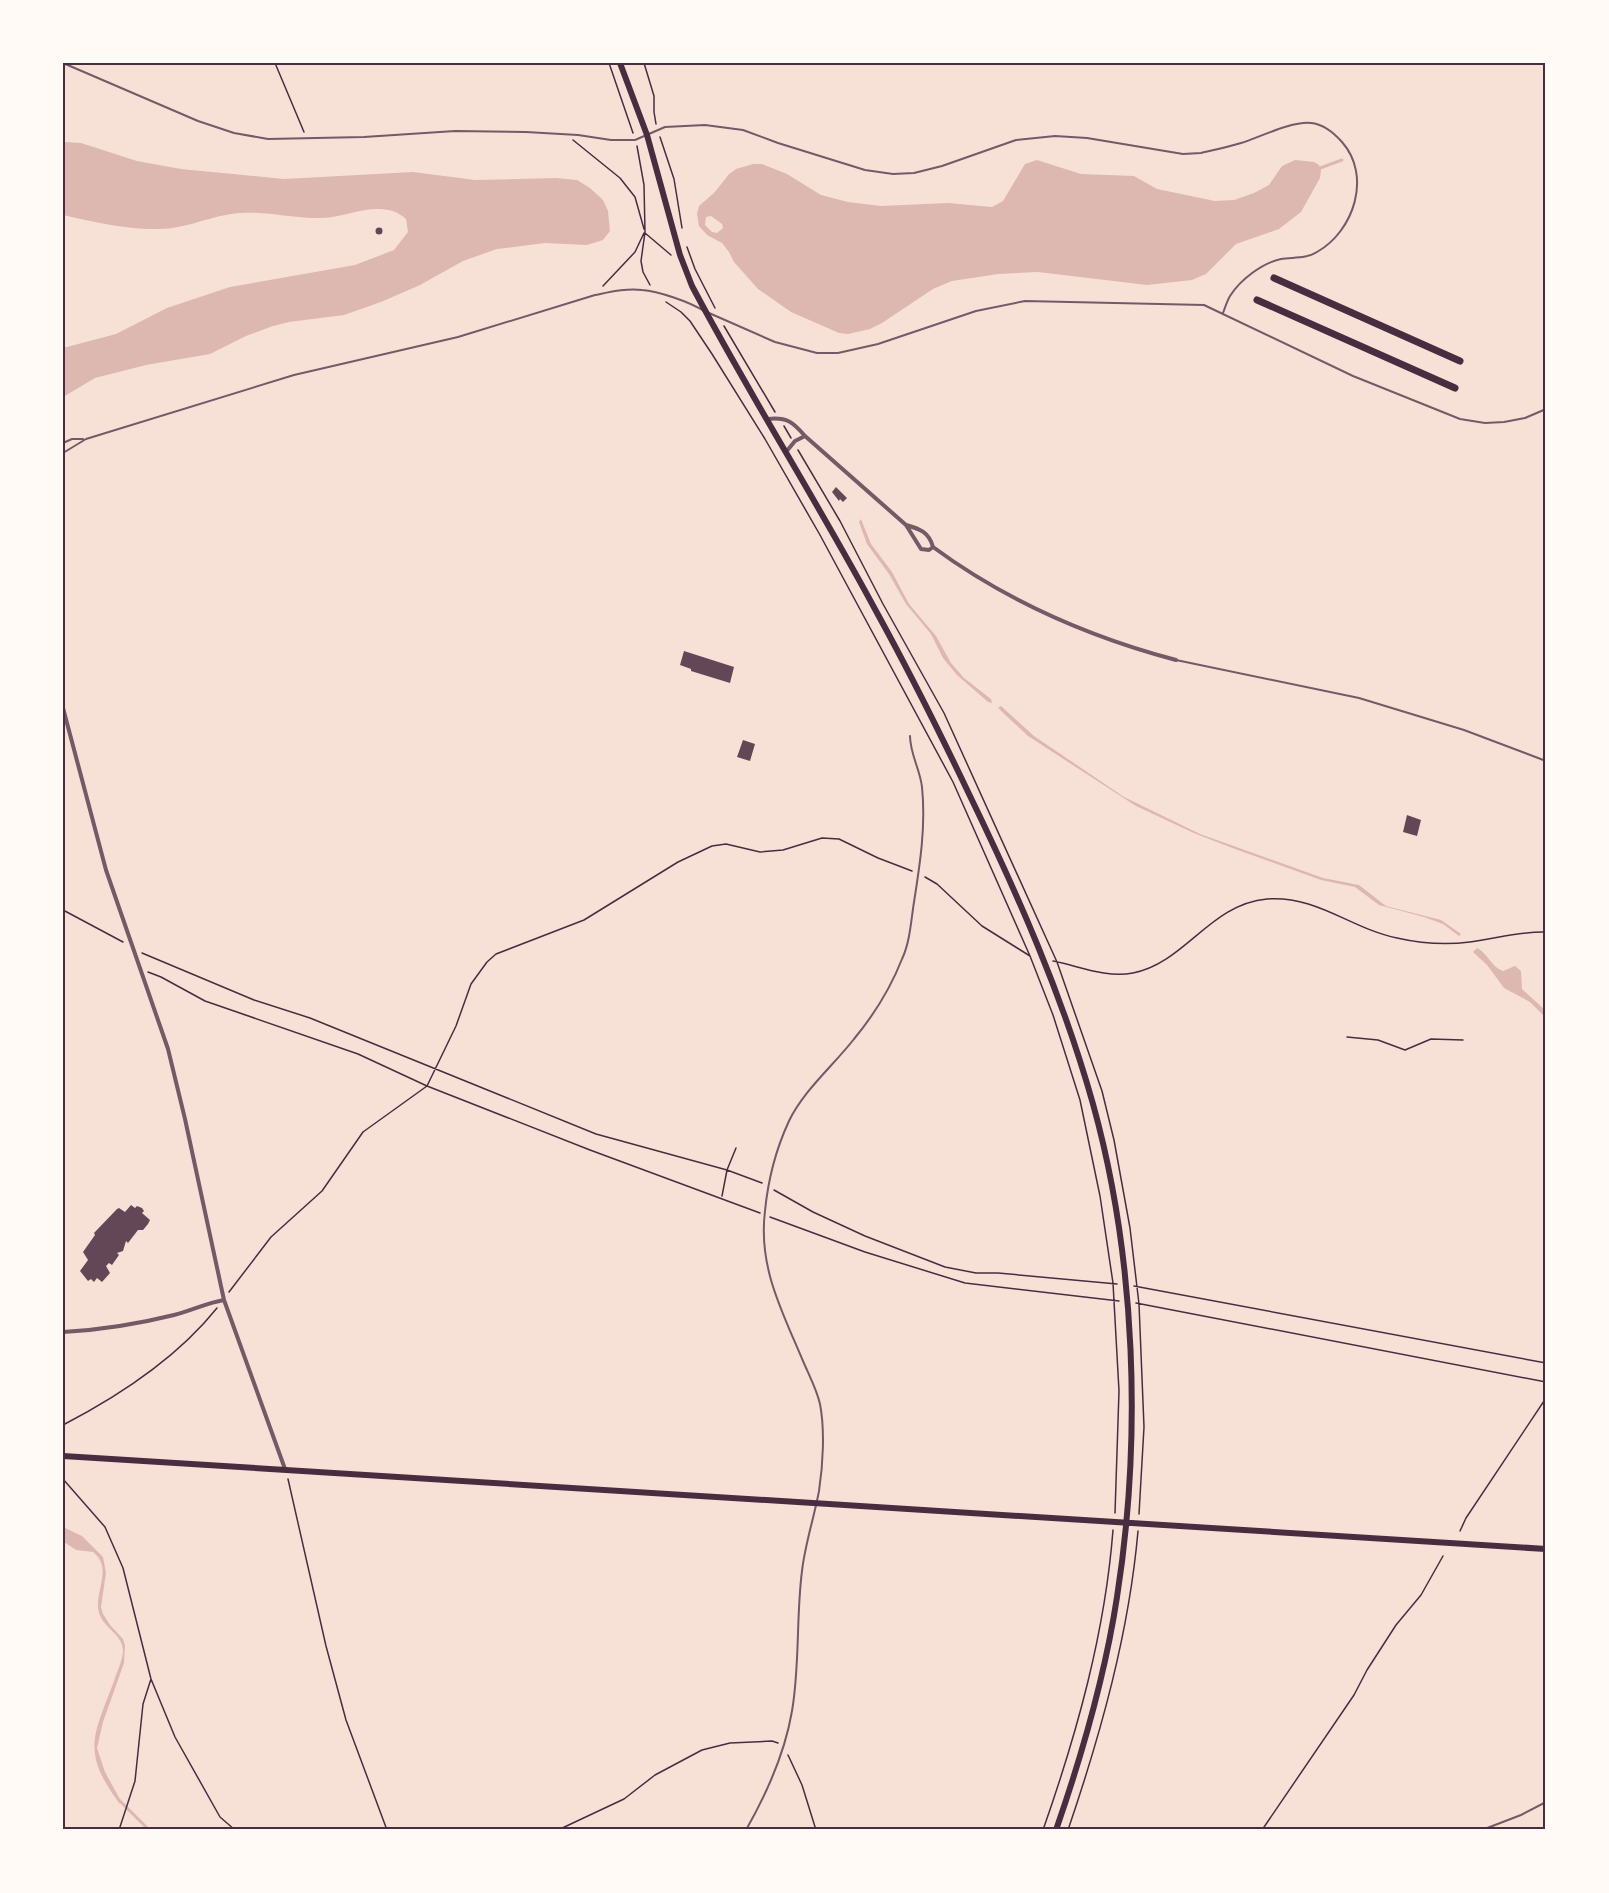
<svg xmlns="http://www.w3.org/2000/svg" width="1609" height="1893" viewBox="0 0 1609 1893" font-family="'Roboto Condensed',sans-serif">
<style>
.water{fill:#dcb8b0;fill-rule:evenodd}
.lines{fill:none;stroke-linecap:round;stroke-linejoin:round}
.stream{stroke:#dcb8b0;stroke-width:3}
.building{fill:#644757}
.path{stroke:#4a2c40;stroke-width:1.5}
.service{stroke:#755966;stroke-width:2}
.minor{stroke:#755966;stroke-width:4}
.secondary{stroke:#4a2c40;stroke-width:6}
.trunk{stroke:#4a2c40;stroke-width:7}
.neatline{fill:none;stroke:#4a2c40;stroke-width:2}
</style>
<rect width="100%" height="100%" fill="#f7e1d7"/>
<path class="water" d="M63,142L81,143L137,161L181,169L284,179L413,172L475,180L556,178L577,180L590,188L603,200L608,211L610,231L603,240L587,245L545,243L497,249L463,261L420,285L381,302L344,315L289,322L273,326L246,336L210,354L146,365L95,378L63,397V348L116,334L167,308L230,287L355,265L394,250L408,232L406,219C398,212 392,210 381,209C361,208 343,217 322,218C295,219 268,211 240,213C212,215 186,229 159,229C127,230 94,222 63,215Z
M1037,160L1081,174L1134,176L1157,189L1215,201L1234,200L1254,193L1269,185L1282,166L1295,160L1314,162L1319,165L1321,170L1320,178L1301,212L1279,229L1236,244L1206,274L1192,280L1147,285L1038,272L998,274L952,281L933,289L882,323L870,329L848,334L839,333L791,312L758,289L734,262L729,252L722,243L707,235L699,226L697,214L699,206L715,192L729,174L736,169L753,164H762L787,174L821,195L848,202L881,206L948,203L992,207L1003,201L1025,164ZM711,216L722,224L723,228L717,233L712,232L705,225L706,217Z
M861,519L871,544L892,572L909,604L936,636L951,663L964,678L991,699L992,703L988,702L957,675L943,658L931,634L906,604L889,574L867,544L859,522Z
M1001,706L1034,736L1124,797L1200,834L1323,878L1359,885L1386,906L1441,920L1461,934L1459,936L1443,924L1424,917L1379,905L1355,887L1321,880L1235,849L1196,834L1136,806L1028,736L998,708Z
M1477,948C1488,953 1491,967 1503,971L1515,966L1521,971L1522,989L1546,1011V1018L1530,1002L1504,988L1487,965L1473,952Z
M63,1527L82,1536L103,1557L106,1573L101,1607L103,1614L110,1625L123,1639L125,1646L124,1663L103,1722L97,1748L105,1772L121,1801L120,1804C81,1752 93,1737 114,1681C117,1671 123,1660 123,1650C122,1632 99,1627 98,1607C97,1587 112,1567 93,1552L76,1550L64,1542Z"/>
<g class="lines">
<path class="stream" d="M1320,168L1342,160
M119,1800L149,1830"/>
</g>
<path class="building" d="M375.5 231a3.5 3.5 0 1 1 7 0a3.5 3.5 0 1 1-7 0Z
M836,487L847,498L843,502L840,499L839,501L832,492Z
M684,651L734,667L730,683L691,671V669L680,665Z
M743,740L755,744L750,761L737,757Z
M1407,815L1421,820L1417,836L1403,832Z
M131,1205L135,1208L137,1206L142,1208L144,1211L142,1213L150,1220L148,1224L143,1230H138L128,1243L126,1241L123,1251L117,1253L119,1255L112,1265L109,1263L106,1266L110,1273L102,1282L97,1278L94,1282L91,1279L88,1281L80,1271L88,1260L83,1252L95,1235L94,1233L117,1209L119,1208L125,1212Z"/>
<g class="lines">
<path class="path" d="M275,63L304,132
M609,63L633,133
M644,63L654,96V112L656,124
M660,137L674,179L682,228
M573,140L620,178L635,197L644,229
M637,146L644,185L645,232L641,261L643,272L650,285
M645,233L671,255
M687,247L695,269L715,308
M603,286L635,252L644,233
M666,302L681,312L690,321L712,354L765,439L820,535L953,782L1030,956L1053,1015L1080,1100L1100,1196L1113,1283L1119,1391L1115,1513
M724,326L775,412
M784,426L791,438
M798,450L840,521L883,604L944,713L1057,962L1102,1091L1114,1140L1130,1228L1139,1304L1144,1427L1139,1514
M925,877L937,884L982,926L1030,956
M63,910L123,942
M142,953L254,1000L310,1018L596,1134L727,1170L762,1183
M1053,961C1079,966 1105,978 1133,973C1185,963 1210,904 1267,899C1316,895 1352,929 1397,938C1419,943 1447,945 1470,942C1495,939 1520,931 1546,932
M148,972L161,977L205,1001L358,1054L427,1086L590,1150L760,1213
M1347,1037L1378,1040L1405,1050L1431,1039L1463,1040
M774,1190L813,1212L865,1236L945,1267L976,1273H998L1117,1284
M722,1196L727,1170L736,1148
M770,1217L865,1252L965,1283L1119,1301
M1134,1286L1546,1363
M229,1292L271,1237L322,1191L363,1132L427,1086L456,1026L471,984L487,962L496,954L584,920L678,862L712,846L726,844L760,852L783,850L822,838L839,839L878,858L912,871
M1136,1303L1546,1382
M63,1425C119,1396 177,1358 217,1308
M63,1479L105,1527L123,1568L151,1679L175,1737L220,1817L235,1830
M288,1479L326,1646L346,1720L387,1830
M1460,1531L1466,1518L1546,1398
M788,1755L802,1785L816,1830
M119,1830L135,1781L143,1704L151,1679
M558,1830L624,1799L655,1775L702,1750L730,1743L772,1741L778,1743
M1043,1830C1077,1733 1105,1633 1113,1530
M1068,1830C1101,1733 1129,1633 1138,1531
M1262,1830L1354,1695L1367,1670L1396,1625L1421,1595L1443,1556"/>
<path class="service" d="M63,63L198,121L234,133L268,139L364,137L455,131L526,132L578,135L611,140H635L665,127L705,125L743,130L778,143L865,170L893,174L914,173L942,166L1016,140L1055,136L1087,138L1183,154L1201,153C1214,150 1228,147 1241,143C1260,137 1292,121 1311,123C1323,124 1334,133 1342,142C1372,176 1354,231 1317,252C1306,259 1293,257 1281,259C1262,263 1240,280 1230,296C1227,301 1225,308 1223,313
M709,313L775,342L817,353H838L878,344L976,311L1025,301L1204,305L1353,376L1460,419L1485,423L1504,422L1525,418L1546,409
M63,443L72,439H83
M63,453L86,439L294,375L458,337L595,295C610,292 626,288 642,290C658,291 690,302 704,311
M1176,660L1359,698L1464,730L1546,761
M746,1830C767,1793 785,1753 792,1711C800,1665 796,1617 802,1571C805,1544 814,1518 819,1491C823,1465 825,1430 820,1404C817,1390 809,1375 803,1361C782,1311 758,1267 765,1211C768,1180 776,1149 789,1121C804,1090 833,1066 854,1039C873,1016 891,987 902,959C910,942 911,921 914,902C920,864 926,826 922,787C920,769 910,754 910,736
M1482,1830L1521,1815L1546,1802"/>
<path class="minor" d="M768,419C787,417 793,422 805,436L906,525L921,549L929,550L933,547C929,532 920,529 906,525
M786,452L795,441L805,436
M933,547C1005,600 1089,637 1176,660
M63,708L106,870L168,1049L185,1119L224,1300L285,1469
M63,1332C100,1330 138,1324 174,1315C191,1311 206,1303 224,1300"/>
<path class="secondary" d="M620,63L647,135L680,255L692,286C750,396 817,501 876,611C909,671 940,733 970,796C1018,895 1063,997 1093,1104C1136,1259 1142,1438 1117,1597C1105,1676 1082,1755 1056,1830
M63,1456L1546,1549"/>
<path class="trunk" d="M1274,278L1460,361
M1257,300L1455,388"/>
</g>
<rect width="1609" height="1893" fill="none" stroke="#fffaf5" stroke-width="129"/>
<rect x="64" y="64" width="1480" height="1764" class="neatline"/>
</svg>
